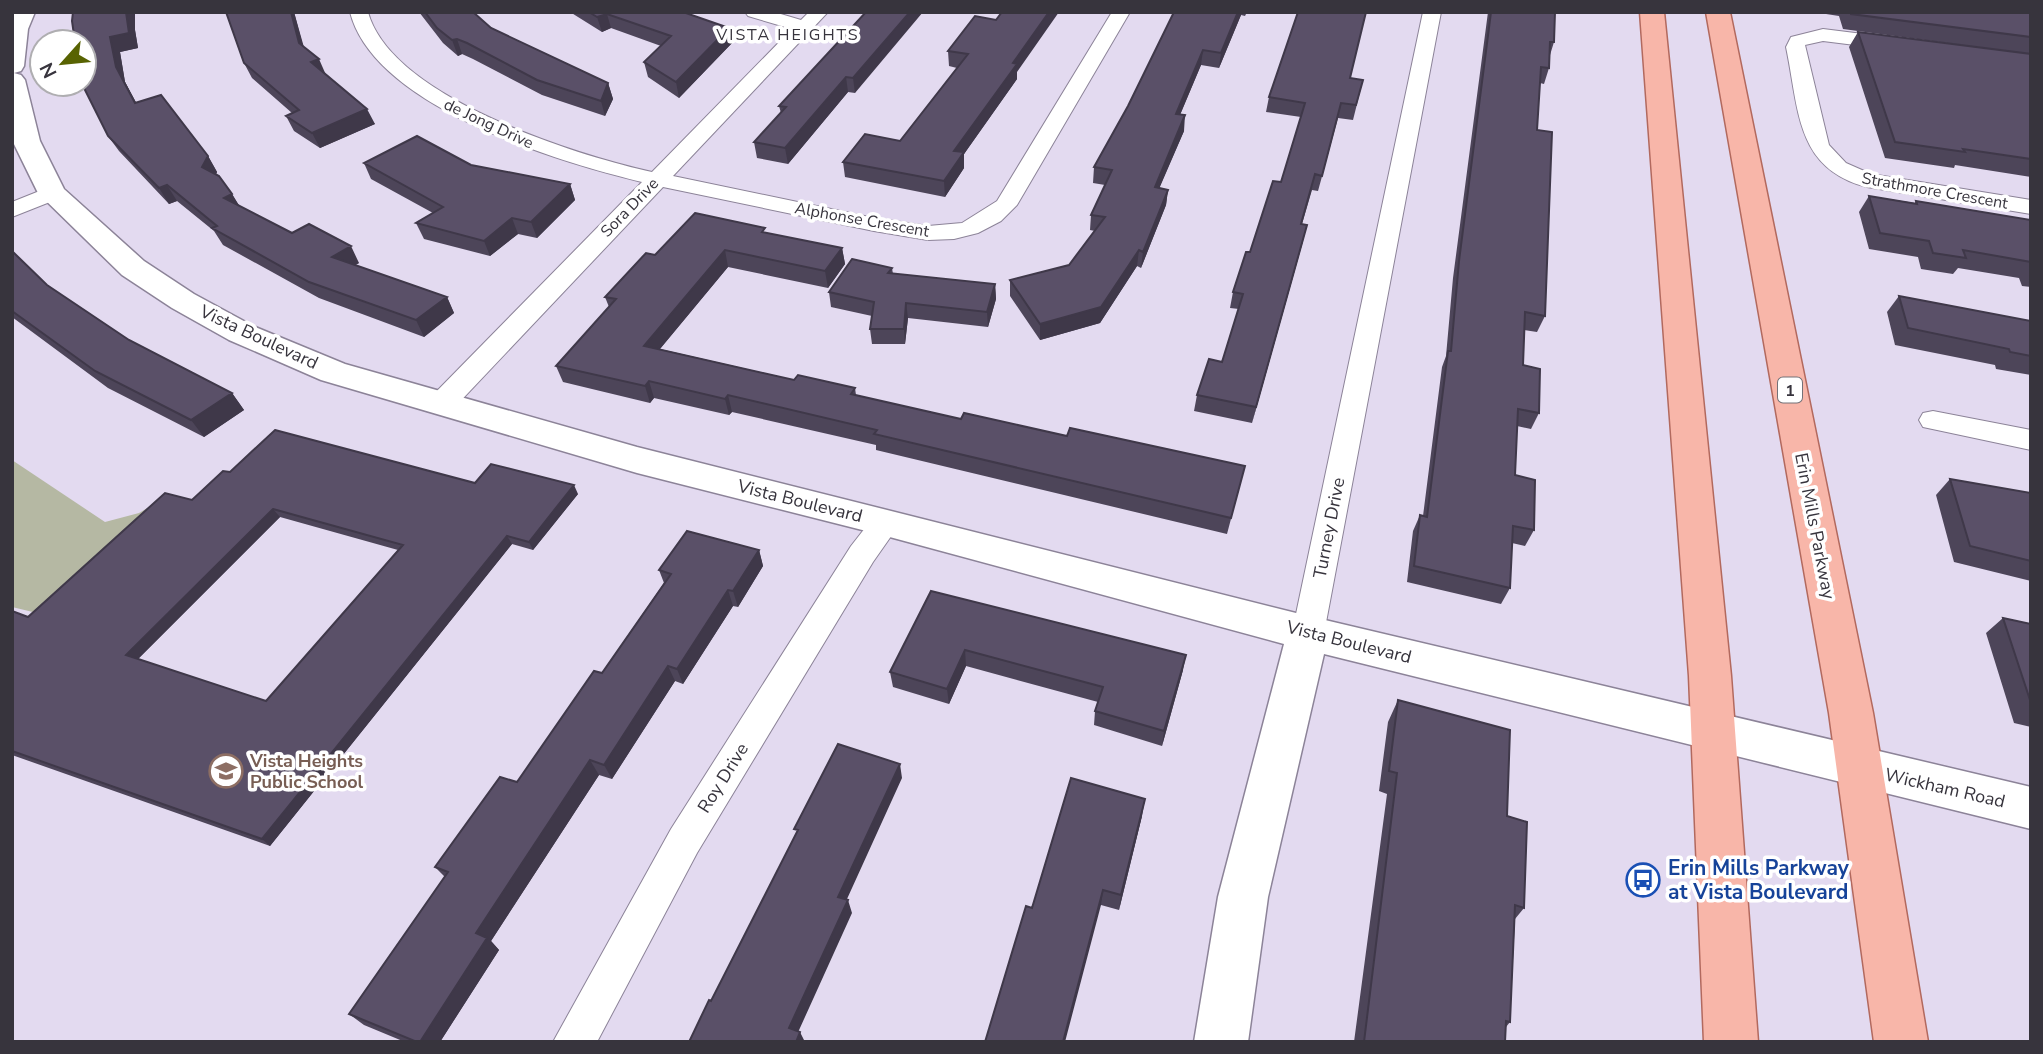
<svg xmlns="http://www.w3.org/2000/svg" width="2043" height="1054" viewBox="0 0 2043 1054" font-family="'Nunito Sans',sans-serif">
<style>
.green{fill:#b5b8a3}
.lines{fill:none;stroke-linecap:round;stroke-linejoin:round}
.minor-casing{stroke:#8c8398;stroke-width:2}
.tertiary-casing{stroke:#8c8398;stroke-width:3}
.primary-casing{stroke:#b2695e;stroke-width:3}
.minor{fill:#fff;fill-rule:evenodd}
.tertiary{fill:#fff;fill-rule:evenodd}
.primary{fill:#f8b6a9;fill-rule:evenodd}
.wall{fill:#4d4559;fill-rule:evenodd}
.shaded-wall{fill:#3f3849}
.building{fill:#5a5068;stroke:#3f3849;stroke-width:2;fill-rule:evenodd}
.labels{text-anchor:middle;stroke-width:7;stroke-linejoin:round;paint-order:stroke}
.far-neighbourhood-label{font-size:16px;letter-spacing:2px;fill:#37343d;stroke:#fff}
.far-street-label{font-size:16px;fill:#37343d;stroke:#fff}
.shield{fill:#fff;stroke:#737177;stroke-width:2}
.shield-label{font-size:16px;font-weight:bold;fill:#37343d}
.street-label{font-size:18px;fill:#37343d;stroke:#fff}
.education-label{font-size:18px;font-weight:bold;fill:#785e54;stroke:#fff;text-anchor:start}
.near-transit-label{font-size:21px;font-weight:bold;fill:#164399;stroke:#fff;text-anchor:start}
</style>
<rect width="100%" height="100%" fill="#e3daf0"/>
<path class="green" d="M12,460L105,522L139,513L164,498L37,613L12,607Z"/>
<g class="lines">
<defs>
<path id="minor" d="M350,12H368C391,97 575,155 652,172L792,29L748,16L745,12H774L801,20L809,12H828L673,176L874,218L928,226L962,223L997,201L1112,12H1130L1017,205L1001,221L978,233L954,239L928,240L874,231L663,187L451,411L441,413L431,411L428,404L431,397L642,182C559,162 374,107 350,12Z
M1423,12H1441L1324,633L1319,642L1308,646L1297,642L1292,633Z
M1823,29L1895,38L1904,44L1895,50L1823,41L1805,45L1829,145L1846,163L1871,174L2031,200V214L1867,187C1795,169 1799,108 1786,47L1791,37Z
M52,186L60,188L63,193L60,198L12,217V202Z
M1933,411L2031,430V450L1923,427L1919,420L1923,413Z
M886,511L896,514L901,522L873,562L697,853L597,1042H553L671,829L851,546L876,514Z"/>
<path id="tertiary" d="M12,12H35L28,29L24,66L21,71L14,73L21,75L25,80L40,141L64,189L144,261L194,294L253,326L345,364L637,447L1308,616L2031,787V829L1324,654L1268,897L1248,1042H1194L1218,897L1284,644L886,536L637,473L321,380L229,340L172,308L122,275L38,193L12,140Z"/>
<path id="primary" d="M1640,12H1664L1731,676L1758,1042H1704L1689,676Z
M1706,12H1730L1873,713L1928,1042H1874L1829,713Z"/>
</defs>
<use href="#minor" class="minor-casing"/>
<use href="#tertiary" class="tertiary-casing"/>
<use href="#primary" class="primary-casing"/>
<use href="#minor" class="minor"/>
<use href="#tertiary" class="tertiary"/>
<use href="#primary" class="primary"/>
</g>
<path class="wall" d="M226,12H294L303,46L326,75L375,124L320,148L294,131L286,116L292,113L252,78L244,63Z
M419,12H473L491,28L608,83L613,99L605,116L542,95L473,59L462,54L458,56L443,43Z
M570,12H683L732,43L679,98L648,77L644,62L661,46L611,28L602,32Z
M866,12L855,93L848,92L788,164L757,158L754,142L781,113L779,106Z
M1174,12H1247L1245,16L1241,15L1219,68L1201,65L1180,115L1184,131L1159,188L1168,190L1166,205L1141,268L1137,266L1100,323L1040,340L1010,296V280L1069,265L1095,231L1090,230L1091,215L1105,185L1093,183L1094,167L1128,106Z
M1488,12H1555L1554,42L1550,55L1549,68L1544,84L1540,83L1537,130L1545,316L1537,332L1524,330L1523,365L1539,413L1531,429L1517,426L1515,475L1534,530L1525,546L1512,543L1510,588L1501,604L1407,582L1413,531L1420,515L1423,516L1442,367L1446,356L1453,278Z
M1813,12H2031V177L1955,165L1954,168L1885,158L1849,47L1858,32L2029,54L1843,29L1839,16Z
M975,16L1017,72V79L964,154V168L945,197L845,177L843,162L900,141L957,68L949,66L948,51Z
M135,30L138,48L120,52L125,82L136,103L208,156L217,172L216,174L232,194L239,206L292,233L359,263L355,265L447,297L454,313L424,337L319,298L223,245L214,231L177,201L169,204L119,151L108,136L82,84Z
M1350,78L1363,80L1353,120L1338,118L1318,191L1312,190L1302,224L1303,241L1252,423L1194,411L1197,395L1222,362L1239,309L1230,308L1233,292L1281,182L1301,117L1266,112L1269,97Z
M364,163L471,165L570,184L575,200L537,238L518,234L490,256L424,239L416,223L433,213L371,179Z
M1869,196L1915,203L1916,201L2031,220V287L2022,286L2019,278L1958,268L1953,274L1921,269L1918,257L1869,249L1859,212Z
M766,233L842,248L845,264L828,288L728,267L660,349L794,380L855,388L856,395L961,419L1245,466L1227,534L876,450V445L732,412L729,415L654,398L650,403L563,382L556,366L609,307L605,297L655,255Z
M12,251L47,285L129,340L232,393L244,410L204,437L108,388L12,317Z
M892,268L893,274L995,284L996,299L988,327L908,318L905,344H872L870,329L872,316L831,307L829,292Z
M1899,296L2031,321V375L1996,369L1995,365L1895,345L1887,312Z
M230,472L475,483L578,494L533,550L512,544L270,846L12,755V611L28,617ZM280,517L398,550L266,701L138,659Z
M1950,479L2031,493V581L1954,562L1936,495Z
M759,550L763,566L738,607L733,606L683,684L675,681L612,779L599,775L491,941L499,950L440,1042H405L364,1025L349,1014L445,877L435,867L517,782L602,673L664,583L659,570Z
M931,591L1183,670L1162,746L1094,725L1095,711L1098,702L966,666L949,704L893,687L890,672Z
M2003,618L2031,624V727L2014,723L1986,633Z
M1398,700L1507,816L1524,908L1515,919L1510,1022L1506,1027L1505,1042H1354L1387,794L1379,791L1388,722Z
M1142,816L1119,910L1101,905L1032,908Z"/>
<path class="shaded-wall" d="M126,12H135V30L138,48L120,52L125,82L145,119L135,103L116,67L110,37Z
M291,12H294L307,58L299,43Z
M910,12H923L855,93L853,78Z
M1049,12H1059L1017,72V79L964,154V168L945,197L944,181L954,151L1013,63Z
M1238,12H1241V15L1219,68L1221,53Z
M607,14L611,28L602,32L597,17Z
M729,28L732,43L679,98L676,82Z
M457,39L462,54L458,56L452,40Z
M1203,50L1201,65L1174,129L1176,114Z
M319,59L326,75L311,62Z
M846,77L848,92L788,164L785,148Z
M608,83L613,99L605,116L601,101Z
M367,109L375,124L320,148L312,133Z
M1185,115L1184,131L1153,203L1155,187Z
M208,156L217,172L212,183L202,167Z
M570,184L575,200L537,238L531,222Z
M167,185L177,201L169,204L159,188Z
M1168,190L1166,205L1141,268L1143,252Z
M232,194L242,210L224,198Z
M512,218L518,234L490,256L484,241Z
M1307,225L1303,241L1252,423L1256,407Z
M351,246L359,263L341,273L332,257Z
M842,248L845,264L828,288L825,271Z
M725,250L728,267L649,362L644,346Z
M1139,250L1137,266L1100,323L1040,340V324Z
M995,284L996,299L988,327L987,312Z
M447,297L454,313L424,337L416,320Z
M906,303L908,318L905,344L904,329Z
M649,381L654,398L650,403L645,386Z
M232,393L244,410L204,437L191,420Z
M728,395L732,412L729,415L725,399Z
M574,485L578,494L533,550L529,542Z
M273,509L280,517L134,663L126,655Z
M507,536L512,544L270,846L262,839Z
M759,550L763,566L738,607L733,591Z
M728,590L733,606L683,684L677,669Z
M965,650L966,666L949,704L947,689Z
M1186,655L1183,670L1162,746L1164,731Z
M668,666L675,681L612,779L604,765Z
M590,760L599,775L491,941L499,950L440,1042H420L476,933Z
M900,764L902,778L842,910L838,897Z
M1145,799L1142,816L1119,910L1121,895Z
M1103,890L1101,905L1065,1042H1063Z
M848,900L852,913L795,1039L789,1028Z
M800,1032L805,1042H796Z"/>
<path class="building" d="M73,12H126L129,33L110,37L116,67L135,103L161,95L208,156L202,167L219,176L232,194L224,198L292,233L309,224L351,246L332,257L447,297L416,320L309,282L212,228L217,226L167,185L159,188L108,136L82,84H84V42H75L72,21Z
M226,12H291L299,43L319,59L311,62L367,109L312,133L286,116L299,110L244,63Z
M425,12H473L491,28L608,83L601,101L537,80L467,43L457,39L452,40L437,28Z
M589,12H683L729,28L676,82L644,62L671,36L607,14L597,17Z
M866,12H910L853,78L846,77L785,148L754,142L786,107L779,106Z
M1002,12H1049L1013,63L1017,64L954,151L964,152L944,181L843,162L865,134L900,141L968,54L948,51L975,16L996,20Z
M1174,12H1238L1221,53L1203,50L1176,114L1185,115L1155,187L1168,190L1143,252L1139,250L1101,307L1040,324L1010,280L1069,265L1105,217L1091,215L1112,170L1094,167L1128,106Z
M1298,12H1366L1350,78L1363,80L1356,105L1341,103L1322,176L1315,174L1301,224L1307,225L1256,407L1197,395L1209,359L1222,362L1243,294L1233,292L1246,252H1250L1273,181L1281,182L1305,103L1269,97Z
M1491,12H1555L1554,42H1550L1549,68L1541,67L1537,130L1552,132L1545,316L1525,312L1523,365L1540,369L1539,413L1518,409L1515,475L1535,480L1534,530L1513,526L1510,588L1414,566L1420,515L1427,517L1448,351H1451L1459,261Z
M1851,12H2031V37L1851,14Z
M1858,32L2031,54V159L1963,149L1965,152L1895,142Z
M417,136L471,165L570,184L531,222L512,218L484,241L416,223L443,207L364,163Z
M1869,196L1917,204L1916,201L2031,220V262L1963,250L1966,258L1933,253L1929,241L1880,233Z
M695,213L765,228L762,232L842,248L825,271L725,250L644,346L794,380L798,375L855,388L851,394L961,419L964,413L1067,436L1070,428L1245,466L1231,518L874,434L877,430L728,395L725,399L649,381L645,386L556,366L616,299L605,297L646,253L655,255Z
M12,251L47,285L129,340L232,393L191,420L95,371L12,311Z
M852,259L892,268L888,273L995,284L987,312L906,303L904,329H870L874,302L829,292Z
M1899,296L2031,321V356L2010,352L2009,349L1908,328Z
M275,430L475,483L491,464L574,485L529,542L507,536L262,839L12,751V611L28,617L165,493L192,500L223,471L230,472ZM273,509L403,545L266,701L126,655Z
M1950,479L2031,493V561L1970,546Z
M687,531L759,550L733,591L728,590L677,669L668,666L604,765L590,760L476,933L487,938L420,1042H417L349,1014L448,872L435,867L500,777L517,782L594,671L602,673L671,574L659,570Z
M931,591L1186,655L1164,731L1095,711L1103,687L965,650L947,689L890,672Z
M2003,618L2031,624V703Z
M1398,700L1510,730L1507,816L1527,822L1524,908L1515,905L1510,1022L1506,1021L1505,1042H1364L1397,773L1389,771Z
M838,744L900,764L838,897L848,900L789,1028L800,1032L796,1042H689L709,1000L711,1001L798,830L794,829Z
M1071,778L1145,799L1121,895L1103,890L1063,1042H985L1026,906L1032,908Z"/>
<defs>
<symbol id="school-ring" viewBox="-11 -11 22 22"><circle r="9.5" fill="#fff" stroke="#8d6e63" stroke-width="1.5"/><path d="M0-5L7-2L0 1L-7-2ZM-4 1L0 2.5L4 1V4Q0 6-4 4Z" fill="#8d6e63"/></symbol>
<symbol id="bus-ring" viewBox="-11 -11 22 22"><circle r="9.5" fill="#fff" stroke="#1a4fb4" stroke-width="1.5"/><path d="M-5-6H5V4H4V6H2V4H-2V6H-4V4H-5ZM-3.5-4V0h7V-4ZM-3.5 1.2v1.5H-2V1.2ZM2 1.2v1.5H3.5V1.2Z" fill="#1a4fb4"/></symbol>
</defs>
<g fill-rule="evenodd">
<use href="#school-ring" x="207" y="752" width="38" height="38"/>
<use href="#bus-ring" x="1624" y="861" width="38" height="38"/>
</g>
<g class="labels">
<g class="far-neighbourhood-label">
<text x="788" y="40">VISTA HEIGHTS</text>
</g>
<g class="far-street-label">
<text transform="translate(489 123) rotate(25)" y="6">de Jong Drive</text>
<text transform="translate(1935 190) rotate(10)" y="6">Strathmore Crescent</text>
<text transform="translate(629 207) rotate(-46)" y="6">Sora Drive</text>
<text transform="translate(862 219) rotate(10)" y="6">Alphonse Crescent</text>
</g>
<rect class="shield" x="1778" y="377.5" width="24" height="25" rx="5"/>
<g class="shield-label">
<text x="1790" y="396">1</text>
</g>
<g class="street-label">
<text transform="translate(259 337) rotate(25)" y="6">Vista Boulevard</text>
<text transform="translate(800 501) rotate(14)" y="6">Vista Boulevard</text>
<text transform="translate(1815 526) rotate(79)" y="6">Erin Mills Parkway</text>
<text transform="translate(1329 528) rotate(-79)" y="6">Turney Drive</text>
<text transform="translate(1349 642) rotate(14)" y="6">Vista Boulevard</text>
<text transform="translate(723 778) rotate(-58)" y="6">Roy Drive</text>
<text transform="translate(1945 788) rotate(13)" y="6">Wickham Road</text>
</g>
<g class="education-label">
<text x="250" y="767">Vista Heights<tspan x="250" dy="21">Public School</tspan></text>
</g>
<g class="near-transit-label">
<text x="1668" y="875">Erin Mills Parkway<tspan x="1668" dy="24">at Vista Boulevard</tspan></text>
</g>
</g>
<rect width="2043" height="1054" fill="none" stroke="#37343d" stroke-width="28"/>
<g transform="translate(63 63) rotate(243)"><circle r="33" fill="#ffffff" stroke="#afaeb1" stroke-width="2"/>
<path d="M0-5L12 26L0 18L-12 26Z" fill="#586302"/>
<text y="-10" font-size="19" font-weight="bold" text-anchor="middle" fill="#37343d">N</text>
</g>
</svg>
